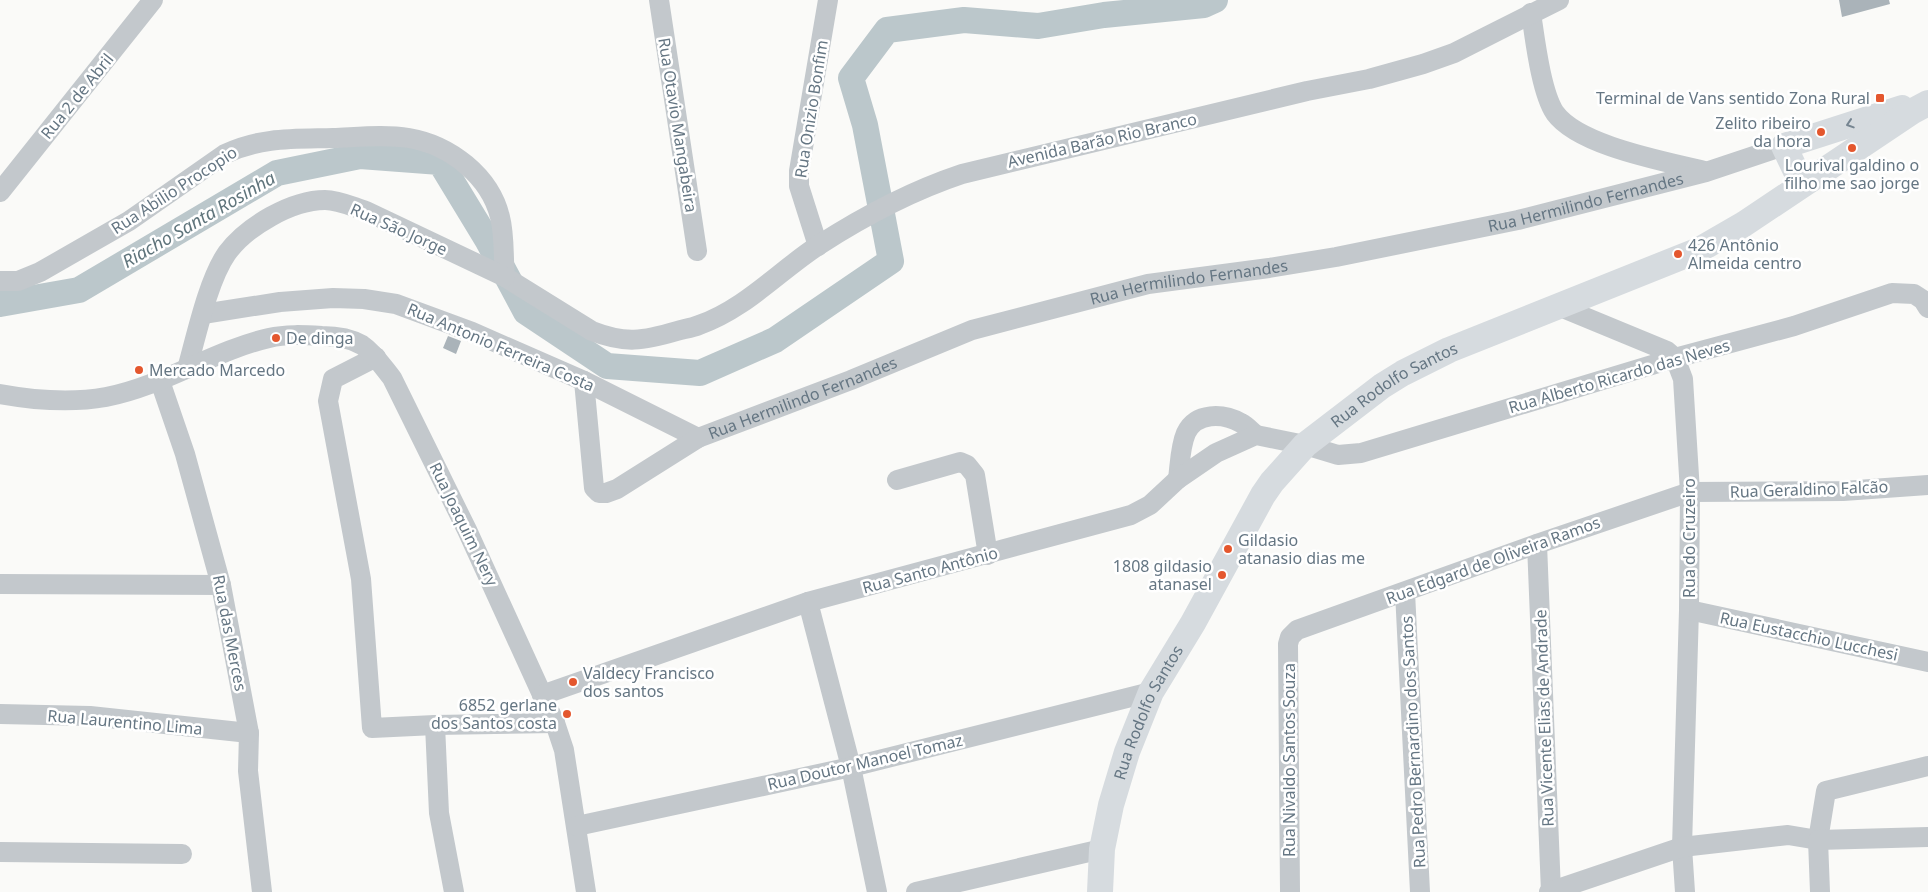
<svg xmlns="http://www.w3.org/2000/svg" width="1928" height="892" viewBox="0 0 1928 892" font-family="'Noto Sans',sans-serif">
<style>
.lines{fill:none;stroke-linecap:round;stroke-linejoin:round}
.river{stroke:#bbc7cb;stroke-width:26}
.building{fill:#aab3b9}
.minor{stroke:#c3c8cc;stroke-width:20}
.major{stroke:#d6dbdf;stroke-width:26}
.oneway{stroke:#768591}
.poi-dot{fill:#e4572e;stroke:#fff;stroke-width:2}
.labels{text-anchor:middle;stroke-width:5;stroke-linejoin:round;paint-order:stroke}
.street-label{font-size:16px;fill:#657683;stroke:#fff}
.poi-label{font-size:16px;fill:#657683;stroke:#fff;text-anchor:start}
.water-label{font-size:18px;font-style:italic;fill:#60757c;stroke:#fff}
</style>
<rect width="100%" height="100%" fill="#fafaf8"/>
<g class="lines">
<path class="river" d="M0,304L79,290L277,173L360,156L440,162L488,241L526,312L607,366L700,373L775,340L891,261L865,125L851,78L887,30L964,20L1038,26L1104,15L1204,5L1215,0"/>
</g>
<path class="building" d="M1839,0H1889L1890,4L1842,17Z
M448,336L461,341L456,354L443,348Z"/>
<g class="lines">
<g class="minor">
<path d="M659,0L697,251"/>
<path d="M1531,13C1535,39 1541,92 1555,113C1579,146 1664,161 1704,171"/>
<path d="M0,192L153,0"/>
<path d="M818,246L799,186V171L828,0"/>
<path d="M0,281H18L40,272L129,221L225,154C260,137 295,139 333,138C358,137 385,134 409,138C450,145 490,176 500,217C505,236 503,258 505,277L592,331C625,344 643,341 677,331C684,329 692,328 699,325C745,309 779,271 819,245C864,216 911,191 962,174L1307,91L1369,79L1423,64L1454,53L1559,0"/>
<path d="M1558,306L1667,351L1675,358L1683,379L1690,492L1689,610L1682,847L1685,892"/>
<path d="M203,314L280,302L333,298L364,299L396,304L472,332L584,381L698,438"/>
<path d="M376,357L333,379L328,401L361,579L372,728L435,725L555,723"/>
<path d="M187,369C196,337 208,280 227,253C247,226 292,200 325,200C339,200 353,207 366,211L505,277"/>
<path d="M160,381L185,454L221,585L249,733L248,771L262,892"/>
<path id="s1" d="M584,381L594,488L599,493H606L617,489L698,438L851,380L972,330L1148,284L1269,268L1336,257L1518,220L1706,172L1784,146"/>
<path d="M0,394C33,400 72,403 106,397C163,386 213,351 269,338C286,334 304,335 322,336C336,336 350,338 362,345C374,353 383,367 392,378L467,530L555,723L564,750L586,892"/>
<path d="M1178,479C1180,464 1180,447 1186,433C1196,412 1223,413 1241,423C1247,426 1251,431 1256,435"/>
<path d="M897,480L960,462L967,465L975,475L988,555"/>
<path d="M1537,544L1551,892"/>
<path d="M0,584L221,585"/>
<path d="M1405,592L1420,892"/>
<path d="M808,602L851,767L877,892"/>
<path d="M1689,610L1928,662"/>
<path d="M542,695L808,602L1131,515L1150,505L1178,479L1216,453L1256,435L1305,445L1338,455L1361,453L1675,358L1794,326L1892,293L1914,294L1923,300L1928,308"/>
<path d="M0,714L90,716L249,733"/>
<path d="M435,725L439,813L454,892"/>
<path d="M577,826L851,767L1151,692"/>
<path d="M0,852L182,854"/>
<path d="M916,892L1102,849"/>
<path d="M1290,892L1288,644L1290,637L1297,630L1537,544L1690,492L1843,491L1928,485"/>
<path d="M1549,892L1682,847L1788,835L1818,840L1826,791L1928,766"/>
<path d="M1820,892L1818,840L1928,837"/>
</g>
<g class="major">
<path d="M1802,184L1784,146L1902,108"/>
<path id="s2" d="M1100,892L1102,849L1111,805L1127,752L1151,692L1193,623L1263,495L1272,482L1305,445L1382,386L1403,373L1449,350L1699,250L1744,224L1913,111L1928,103"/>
</g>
</g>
<defs><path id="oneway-chevron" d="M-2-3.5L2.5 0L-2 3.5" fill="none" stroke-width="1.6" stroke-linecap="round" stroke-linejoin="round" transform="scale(1.25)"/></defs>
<use class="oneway" href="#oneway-chevron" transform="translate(1850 124) rotate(162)"/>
<g class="poi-dot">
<rect x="1875" y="93" width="10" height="10" rx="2.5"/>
<circle cx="1821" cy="132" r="5"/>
<circle cx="1852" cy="148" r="5"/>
<circle cx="1678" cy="254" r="5"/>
<circle cx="276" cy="338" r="5"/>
<circle cx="139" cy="370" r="5"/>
<circle cx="1228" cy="549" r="5"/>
<circle cx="1222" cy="575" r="5"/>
<circle cx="573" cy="682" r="5"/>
<circle cx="567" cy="714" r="5"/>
</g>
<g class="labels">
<g class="street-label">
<text transform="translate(77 96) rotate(-51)" y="6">Rua 2 de Abril</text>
<text transform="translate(811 109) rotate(-81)" y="6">Rua Onizio Bonfim</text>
<text transform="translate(678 125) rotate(81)" y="6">Rua Otavio Mangabeira</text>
<text transform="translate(1102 140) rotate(-13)" y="6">Avenida Barão Rio Branco</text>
<text transform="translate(174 190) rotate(-33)" y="6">Rua Abilio Procopio</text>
<text dy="6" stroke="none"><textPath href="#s1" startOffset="1151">Rua Hermilindo Fernandes</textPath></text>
<text transform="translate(399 229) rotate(24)" y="6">Rua São Jorge</text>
<text dy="6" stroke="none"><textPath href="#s1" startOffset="746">Rua Hermilindo Fernandes</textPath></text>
<text transform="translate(501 347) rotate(23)" y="6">Rua Antonio Ferreira Costa</text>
<text transform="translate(1619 376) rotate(-16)" y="6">Rua Alberto Ricardo das Neves</text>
<text dy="6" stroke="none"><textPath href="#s2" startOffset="608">Rua Rodolfo Santos</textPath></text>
<text dy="6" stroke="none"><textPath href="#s1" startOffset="341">Rua Hermilindo Fernandes</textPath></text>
<text transform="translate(1809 489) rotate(-2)" y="6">Rua Geraldino Falcão</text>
<text transform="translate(464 524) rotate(64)" y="6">Rua Joaquim Nery</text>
<text transform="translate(1689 538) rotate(-90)" y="6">Rua do Cruzeiro</text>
<text transform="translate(1493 560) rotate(-20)" y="6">Rua Edgard de Oliveira Ramos</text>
<text transform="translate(930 570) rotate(-15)" y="6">Rua Santo Antônio</text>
<text transform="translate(230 633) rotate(79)" y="6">Rua das Merces</text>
<text transform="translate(1809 636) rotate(12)" y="6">Rua Eustacchio Lucchesi</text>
<text dy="6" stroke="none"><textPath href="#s2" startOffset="188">Rua Rodolfo Santos</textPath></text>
<text transform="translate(1544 718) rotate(-92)" y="6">Rua Vicente Elias de Andrade</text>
<text transform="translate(125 722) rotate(5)" y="6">Rua Laurentino Lima</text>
<text transform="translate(1413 742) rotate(-93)" y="6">Rua Pedro Bernardino dos Santos</text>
<text transform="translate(1289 760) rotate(-90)" y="6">Rua Nivaldo Santos Souza</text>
<text transform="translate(865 762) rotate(-13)" y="6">Rua Doutor Manoel Tomaz</text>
</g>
<g class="poi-label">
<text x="1870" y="104" text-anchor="end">Terminal de Vans sentido Zona Rural</text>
<text x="1811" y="129" text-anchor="end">Zelito ribeiro<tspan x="1811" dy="18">da hora</tspan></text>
<text x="1852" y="171" text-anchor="middle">Lourival galdino o<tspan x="1852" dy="18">filho me sao jorge</tspan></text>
<text x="1688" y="251">426 Antônio<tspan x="1688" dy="18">Almeida centro</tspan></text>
<text x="286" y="344">De dinga</text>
<text x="149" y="376">Mercado Marcedo</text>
<text x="1238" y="546">Gildasio<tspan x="1238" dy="18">atanasio dias me</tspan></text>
<text x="1212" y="572" text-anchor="end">1808 gildasio<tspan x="1212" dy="18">atanasel</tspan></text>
<text x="583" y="679">Valdecy Francisco<tspan x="583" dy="18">dos santos</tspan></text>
<text x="557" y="711" text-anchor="end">6852 gerlane<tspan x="557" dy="18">dos Santos costa</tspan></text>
</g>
<g class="water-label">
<text transform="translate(199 220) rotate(-30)" y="6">Riacho Santa Rosinha</text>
</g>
</g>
</svg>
